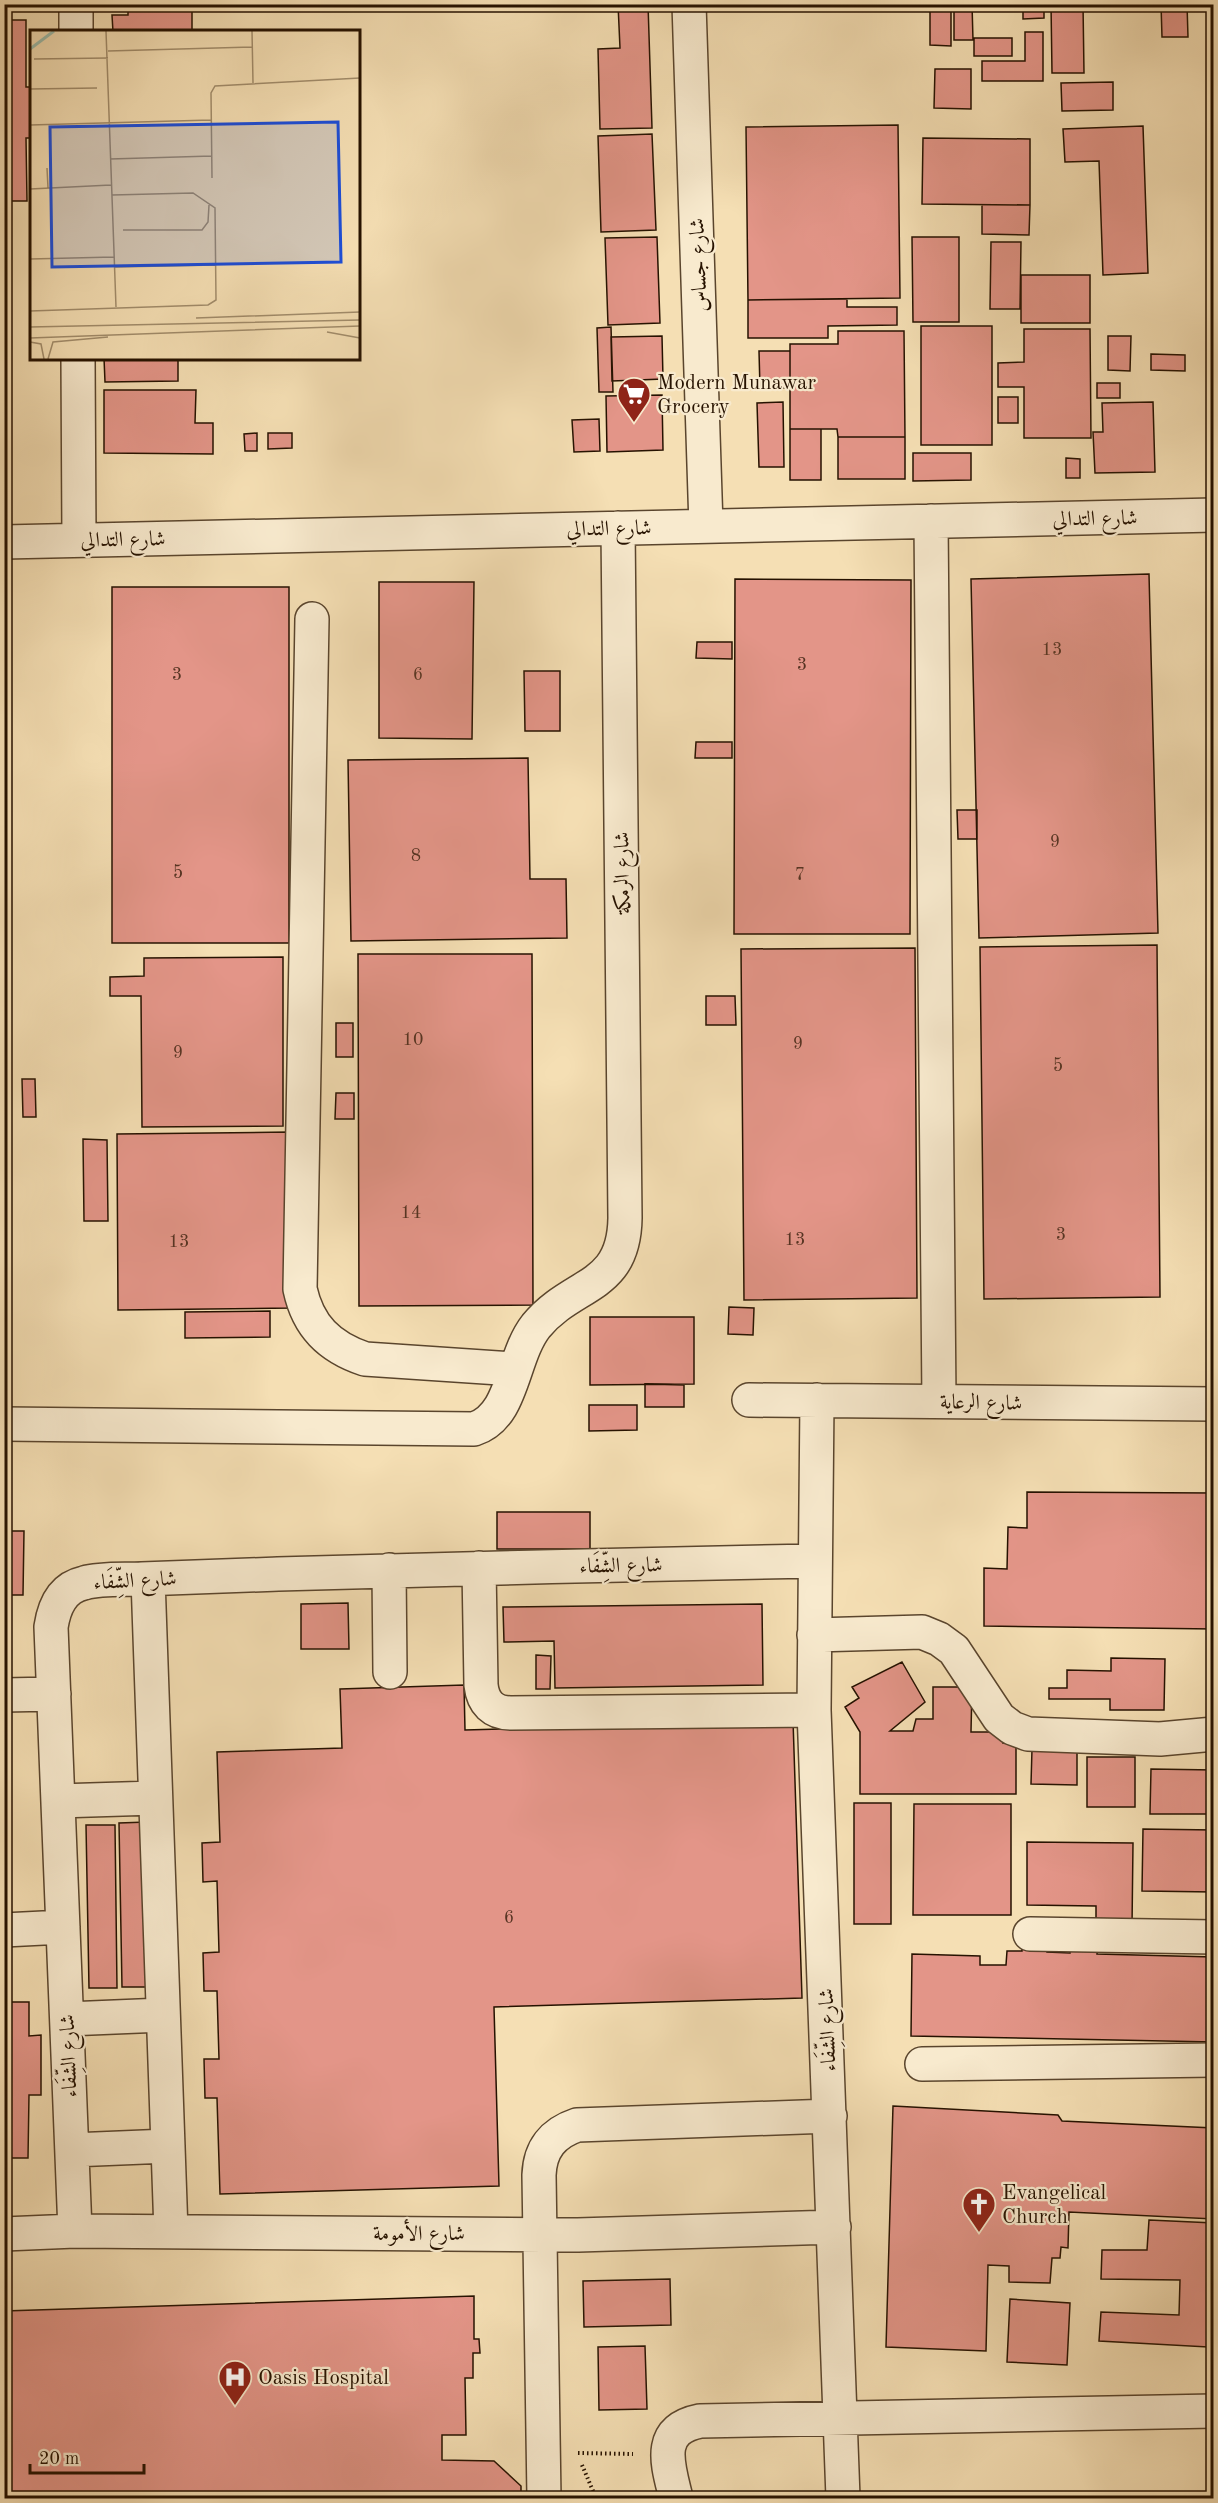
<svg xmlns="http://www.w3.org/2000/svg" width="1218" height="2503" viewBox="0 0 1218 2503" font-family="'Old Standard TT',Amiri,serif">
<style>
.building{fill:#e39588;stroke:#261200;stroke-width:1.5}
.lines{fill:none;stroke-linecap:round;stroke-linejoin:round}
.minor-casing{stroke:#5a452d;stroke-width:36}
.path{stroke:#261200;stroke-width:4;stroke-dasharray:1.5 3;stroke-linecap:butt}
.minor{stroke:#f8eace;stroke-width:33}
.labels{text-anchor:middle;stroke-width:4.5;stroke-linejoin:round;paint-order:stroke}
.number-label{font-size:18px;fill:#532}
.street-label{font-size:21px;fill:#261200;stroke:#f8eace}
.poi-label{font-size:21px;fill:#261200;stroke:#f8eace;text-anchor:start}
.inset-river{fill:none;stroke:#9cbdad;stroke-width:3}
.inset-road{fill:none;stroke:#a28d6c;stroke-width:1.5}
.view{fill:#1d4ed8;fill-opacity:0.15;stroke:#1d4ed8;stroke-width:3}
.inset-edge{fill:none;stroke:#261200;stroke-width:3}
</style>
<rect width="100%" height="100%" fill="#f5dfb4"/>
<filter id="stains"><feTurbulence type="fractalNoise" baseFrequency=".00333" numOctaves="4"/><feColorMatrix values="0 0 0 0 .2 0 0 0 0 .09 0 0 0 0 .02 0 0 0 .5 -.17"/></filter>
<radialGradient id="worn" r=".72"><stop offset=".6" stop-color="#630" stop-opacity="0"/><stop offset="1" stop-color="#630" stop-opacity=".3"/></radialGradient>
<path class="building" d="M128,4H192V32H113L112,15H128Z
M618,4H648L652,128L600,129L598,49L620,48Z
M930,4H951V46L930,45Z
M954,4H972L973,40H954Z
M1023,4H1044V18L1023,19Z
M1051,4H1083L1084,73H1052Z
M1161,4H1187L1188,37H1162Z
M4,20H26V87H32V138H26L27,201H4Z
M1025,32H1043V81H982V61H1025Z
M974,38H1012V56H974Z
M935,69H971V109L934,108Z
M1113,82V110L1062,111L1061,83Z
M898,125L900,298L748,300L746,127Z
M1143,126L1148,273L1103,275L1099,161L1065,162L1063,129Z
M652,134L656,230L601,232L598,136Z
M923,138L1030,139V205L922,204Z
M982,205H1030L1029,235L982,234Z
M657,237L660,323L608,325L605,238Z
M912,237H959V322H913Z
M991,242H1021L1020,309H990Z
M1021,275H1090V323H1021Z
M847,299V307H897V325L828,326V338H748V300Z
M921,326H992V445H921Z
M611,327L613,392H599L597,328Z
M1024,329H1090L1091,438H1024V387H998V363L1024,362Z
M838,331H904L905,437H838L837,429H790V344H838Z
M662,336L663,379L612,381L611,337Z
M1108,336H1131L1130,371L1108,370Z
M759,351H790V388H760Z
M1151,354L1185,355V371L1151,370Z
M104,358H178V381L105,382Z
M1097,383H1120V398H1097Z
M104,390H196L195,423H213V454L104,453Z
M662,395L663,450L607,452L606,396Z
M998,397H1018V423H998Z
M783,402L784,467H759L757,403Z
M1153,402L1155,472L1095,473L1093,432H1103L1102,403Z
M599,419L600,451L574,452L572,420Z
M790,429H821V480H790Z
M257,433V451H245L244,434Z
M268,433H292V448L268,449Z
M838,437H905V479H838Z
M913,453H971V480L913,481Z
M1066,458L1080,459V478H1066Z
M1149,574L1158,933L979,938L971,579Z
M735,579L911,580L910,934H734Z
M379,582H474L472,739L379,738Z
M112,587H289V943H112Z
M697,642H732V659L696,658Z
M524,671H560V731H525Z
M696,742H732V758H695Z
M528,758L530,879H566L567,938L351,941L348,760Z
M957,810H977V839H958Z
M1157,945L1160,1297L984,1299L980,947Z
M915,948L917,1298L744,1300L741,949Z
M358,954H532L533,1305L359,1306Z
M283,957V1126L142,1127L141,996H110V977L144,976V958Z
M706,996H735L736,1025H706Z
M336,1023H353V1057H336Z
M22,1079H35L36,1117H23Z
M336,1093H354V1119H335Z
M289,1132L291,1308L118,1310L117,1134Z
M83,1139L107,1140L108,1221H84Z
M729,1307L754,1308L753,1335L728,1334Z
M270,1311V1337L185,1338V1312Z
M590,1317H694V1384L590,1385Z
M645,1384L684,1385V1407H645Z
M589,1405H637V1430L589,1431Z
M1027,1492L1214,1493V1629L984,1626V1568L1007,1569L1008,1527L1027,1528Z
M497,1512H590V1549H497Z
M4,1531H24L23,1595H4Z
M348,1603L349,1649H301V1604Z
M762,1604L763,1685L555,1688L554,1641L504,1642L503,1607Z
M1211,1648L1214,1649V1695H1210Z
M536,1655L551,1656L550,1689H536Z
M1111,1658L1165,1659L1164,1710H1110V1699H1049V1688H1067V1670L1111,1671Z
M902,1662L925,1702L890,1731H913L916,1719H933V1687H972L971,1732H1004L1003,1743H1016V1794H860V1732L845,1707L859,1698L852,1687Z
M464,1685L465,1730L793,1720L802,1998L494,2007L499,2186L220,2194L217,2098H205L204,2059H219L217,1991H204L203,1953L219,1952L217,1881L203,1882L202,1843L220,1842L217,1752L342,1748L340,1689Z
M1032,1749L1077,1750V1785L1031,1784Z
M1087,1757H1135V1807H1087Z
M1151,1769L1214,1770V1814H1150Z
M854,1803H891V1924H854Z
M914,1804H1011V1915H913Z
M147,1822L149,1987H122L119,1823Z
M86,1825H115L117,1988H89Z
M1143,1829L1214,1830V1892L1142,1891Z
M1027,1842L1133,1843L1132,1927H1096V1906L1027,1905Z
M1070,1940H1098L1097,1954L1214,1957V2042L911,2036L912,1954L980,1956V1965H1006L1007,1951H1022V1942H1047V1952L1070,1953Z
M4,2002H29V2036L41,2035V2095H29L28,2158H4Z
M893,2106L1058,2115L1062,2121L1214,2128V2219L1069,2212L1068,2248L1061,2247L1060,2258H1052L1050,2283L1009,2282V2266L988,2265L986,2351L886,2347Z
M1149,2220L1214,2223V2318L1209,2321L1208,2347L1099,2341L1101,2312L1179,2315L1180,2280L1101,2279L1102,2250H1147Z
M670,2279L671,2325L584,2327L583,2281Z
M474,2296V2339H479L480,2353H473V2378H465L466,2435H442V2460L494,2461L521,2486V2498H4V2311Z
M1010,2299L1070,2303L1067,2365L1007,2362Z
M645,2346L647,2409L599,2410L598,2347Z"/>
<g class="lines">
<defs>
<path id="minor" d="M76,4V32
M689,4L706,526
M78,358L79,540
M931,521L939,1401
M4,542L1214,515
M312,619L300,1289C308,1326 329,1347 365,1359L514,1369
M749,1400L1214,1404
M817,1400L814,1710L843,2498
M4,1424L474,1429C514,1416 511,1358 536,1326C573,1281 624,1290 625,1218L618,528
M479,1568L481,1685C483,1703 493,1713 511,1713L814,1710
M389,1570L390,1672
M148,1579L171,2232
M814,1635L922,1632L939,1639L954,1650L999,1718L1012,1728L1028,1734L1160,1739L1214,1734
M4,1695L54,1694
M58,1801L155,1798
M4,1930L63,1927
M1030,1934L1214,1937
M67,2019L163,2015
M922,2064L1214,2060
M72,2150L168,2146
M75,2231L51,1627C54,1607 62,1588 84,1583C102,1578 124,1580 142,1579C188,1577 233,1576 278,1574C457,1568 635,1565 814,1561
M4,2234L75,2231L578,2235L834,2227
M544,2498L539,2175C540,2149 553,2133 577,2125L830,2116
M676,2498C668,2465 655,2430 700,2421L1214,2411"/>
</defs>
<use href="#minor" class="minor-casing"/>
<path class="path" d="M578,2453L633,2454
M582,2465L596,2498"/>
<use href="#minor" class="minor"/>
</g>
<defs>
<symbol id="supermarket-pin" viewBox="-11 -11 22 30"><path d="M0 17L-7.5 6A9.5 9.5 0 1 1 7.5 6Z" fill="#8f2418" stroke="#f8eace"/><path d="M-6-5.5h2.5l.6 2H6L4.5 2H-2.5L-4.4-4H-6ZM-1.5 3.2a1.3 1.3 0 1 0 .1 0ZM3 3.2a1.3 1.3 0 1 0 .1 0Z" fill="#fff"/></symbol>
<symbol id="church-pin" viewBox="-11 -11 22 30"><path d="M0 17L-7.5 6A9.5 9.5 0 1 1 7.5 6Z" fill="#8f2418" stroke="#f8eace"/><path d="M-1.2-6h2.4v3.5h3.3v2.4h-3.3V6h-2.4V-.1h-3.3v-2.4h3.3Z" fill="#fff"/></symbol>
<symbol id="hospital-pin" viewBox="-11 -11 22 30"><path d="M0 17L-7.5 6A9.5 9.5 0 1 1 7.5 6Z" fill="#8f2418" stroke="#f8eace"/><path d="M-5-5h3v3.5h4V-5h3V5h-3V1.5h-4V5h-3Z" fill="#fff"/></symbol>
</defs>
<g fill-rule="evenodd">
<use href="#supermarket-pin" x="615" y="375" width="38" height="52"/>
<use href="#church-pin" x="960" y="2185" width="38" height="52"/>
<use href="#hospital-pin" x="216" y="2358" width="38" height="52"/>
</g>
<g class="labels">
<g class="number-label">
<text x="1052" y="655">13</text>
<text x="802" y="670">3</text>
<text x="177" y="680">3</text>
<text x="418" y="680">6</text>
<text x="1055" y="847">9</text>
<text x="416" y="861">8</text>
<text x="178" y="878">5</text>
<text x="800" y="880">7</text>
<text x="413" y="1045">10</text>
<text x="798" y="1049">9</text>
<text x="178" y="1058">9</text>
<text x="1058" y="1071">5</text>
<text x="411" y="1218">14</text>
<text x="1061" y="1240">3</text>
<text x="795" y="1245">13</text>
<text x="179" y="1247">13</text>
<text x="509" y="1923">6</text>
</g>
<g class="street-label">
<text transform="translate(698 265) rotate(-92)" y="7">شارع جساس</text>
<text transform="translate(1095 518) rotate(-1)" y="7">شارع التدالي</text>
<text transform="translate(609 528) rotate(-1)" y="7">شارع التدالي</text>
<text transform="translate(123 539) rotate(-1)" y="7">شارع التدالي</text>
<text transform="translate(622 873) rotate(-91)" y="7">شارع الرمكة</text>
<text transform="translate(981 1402) rotate(1)" y="7">شارع الرعاية</text>
<text transform="translate(621 1565) rotate(-1)" y="7">شارع الشِّفَاء</text>
<text transform="translate(135 1580) rotate(-3)" y="7">شارع الشِّفَاء</text>
<text transform="translate(827 2030) rotate(-92)" y="7">شارع الشِّفَاء</text>
<text transform="translate(68 2056) rotate(-92)" y="7">شارع الشِّفَاء</text>
<text x="419" y="2240">شارع الأمومة</text>
</g>
<g class="poi-label">
<text x="657" y="389">Modern Munawar<tspan x="657" dy="24">Grocery</tspan></text>
<text x="1002" y="2199">Evangelical<tspan x="1002" dy="24">Church</tspan></text>
<text x="258" y="2384">Oasis Hospital</text>
</g>
</g>
<g transform="translate(30 30)">
<rect width="330" height="330" fill="#f5dfb4"/>
<path class="inset-river" d="M0,19L24,1"/>
<path class="inset-road" d="M76,1L86,277M222,1L223,53M78,21L222,17M4,29L78,28M0,59L67,58M0,95L181,90M80,129L182,126M17,138L18,158M182,148L181,63L185,56L330,48M0,159L81,155M93,200H172L178,192L179,175M0,229L84,227M85,237L186,235M0,281L178,275L186,270L185,178L163,163L82,165M166,288L330,282M0,297L330,290M297,302L330,308M0,308L330,296M0,312L11,314L14,329M18,329L23,312L78,307"/>
<path class="view" d="M308,92L311,232L22,237L20,97Z"/>
<rect width="330" height="330" class="inset-edge"/>
</g>
<rect width="1218" height="2503" fill="none" stroke="#f5dfb4" stroke-width="24"/>
<rect x="6" y="6" width="1206" height="2491" fill="none" stroke="#261200" stroke-width="3"/>
<rect x="12" y="12" width="1194" height="2479" fill="none" stroke="#261200" stroke-width="1.5"/>
<path d="M30 2464v9h114v-9" fill="none" stroke="#261200" stroke-width="3"/>
<text x="39" y="2464" font-size="18" fill="#261200" stroke="#f8eace" stroke-width="4.5" paint-order="stroke">20 m</text>
<rect width="100%" height="100%" filter="url(#stains)"/>
<rect width="100%" height="100%" fill="url(#worn)"/>
</svg>
